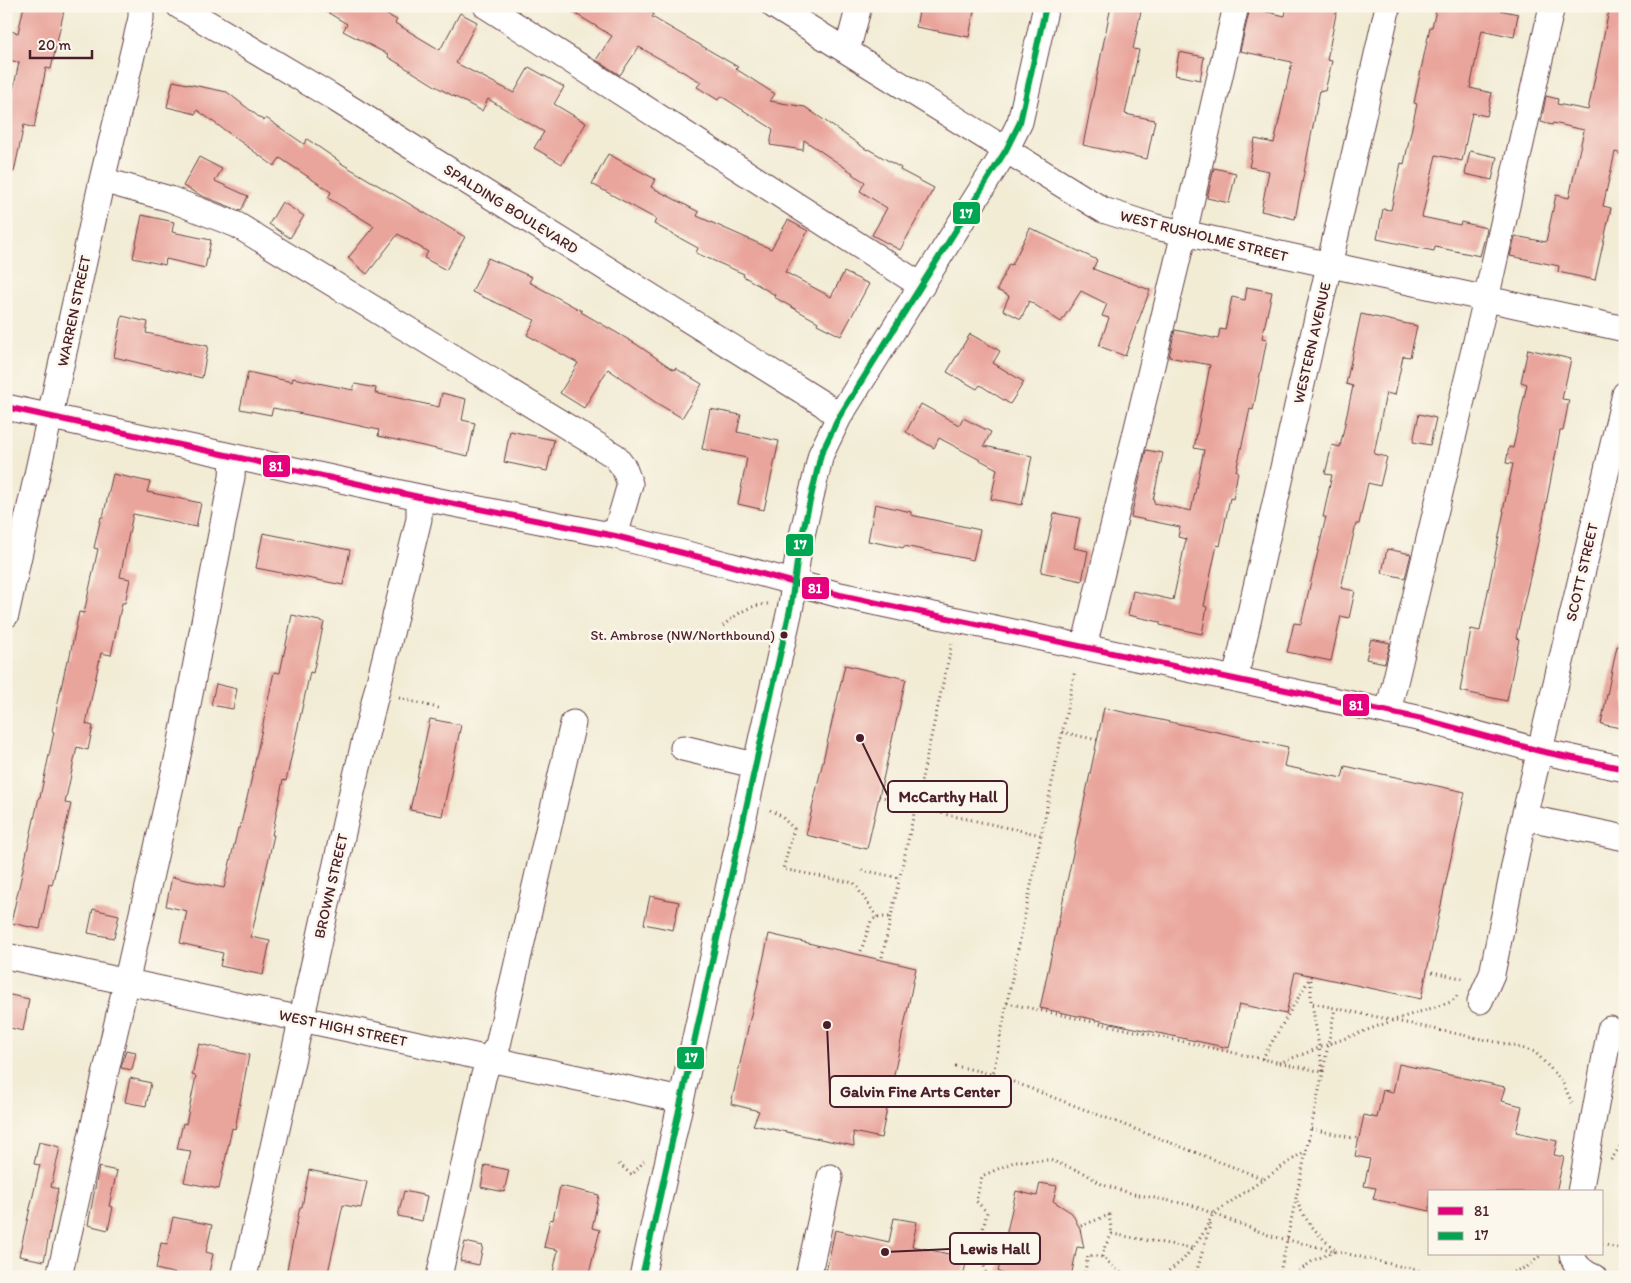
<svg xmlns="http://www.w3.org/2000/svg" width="1631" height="1283" viewBox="0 0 1631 1283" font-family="Itim,sans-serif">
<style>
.building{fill:#e9a49b}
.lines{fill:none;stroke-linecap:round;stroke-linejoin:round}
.minor-casing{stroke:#633e44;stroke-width:27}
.path{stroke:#633e44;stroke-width:3;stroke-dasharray:1 4;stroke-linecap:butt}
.minor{stroke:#fff;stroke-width:25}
.bus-1-casing{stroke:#fbf7ec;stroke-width:10}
.bus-2-casing{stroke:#fbf7ec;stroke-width:10}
.bus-1{stroke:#e5007d;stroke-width:6}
.bus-2{stroke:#00a651;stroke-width:6}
.bus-dot{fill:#4a1f2b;stroke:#fbf7ec;stroke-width:2}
.labels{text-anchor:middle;stroke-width:5;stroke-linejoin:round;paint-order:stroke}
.bus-label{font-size:14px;fill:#4a1f2b;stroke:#fbf7ec;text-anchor:end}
.street-label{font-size:15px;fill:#4a1f2b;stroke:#fbf7ec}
.leader{fill:none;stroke:#4a1f2b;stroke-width:2}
.callout-dot{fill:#4a1f2b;stroke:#fbf7ec;stroke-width:2}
.callout{fill:#fbf7ec;stroke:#4a1f2b;stroke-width:2}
.callout-label{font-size:16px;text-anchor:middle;font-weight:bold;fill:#4a1f2b}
.line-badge{stroke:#fbf7ec;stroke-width:2}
.badge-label{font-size:14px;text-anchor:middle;font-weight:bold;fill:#fff}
</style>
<rect width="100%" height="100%" fill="#fbf7ec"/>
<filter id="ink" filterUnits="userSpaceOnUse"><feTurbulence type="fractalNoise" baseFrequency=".02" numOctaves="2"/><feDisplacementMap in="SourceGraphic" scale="10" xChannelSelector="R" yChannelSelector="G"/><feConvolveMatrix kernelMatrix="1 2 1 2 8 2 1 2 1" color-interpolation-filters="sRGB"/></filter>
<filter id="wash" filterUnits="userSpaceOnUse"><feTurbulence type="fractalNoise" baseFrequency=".0096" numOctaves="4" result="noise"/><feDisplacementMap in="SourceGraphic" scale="20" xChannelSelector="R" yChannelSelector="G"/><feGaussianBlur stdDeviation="1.12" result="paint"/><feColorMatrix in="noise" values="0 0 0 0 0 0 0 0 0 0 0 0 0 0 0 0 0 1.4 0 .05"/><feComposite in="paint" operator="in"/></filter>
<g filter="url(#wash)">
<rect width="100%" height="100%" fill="#f2ecd5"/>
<g id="blocks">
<path class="building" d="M24,6H65L51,69L46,68L34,128L24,125L14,172L6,171V100L11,101L19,62L6,60V30L18,33Z
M317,6H370L397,20L395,23L440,50L460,13L477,22L456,63L514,93L529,67L564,87L554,104L586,123L562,164L534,148L544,132L488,99L482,111L442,90L388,57L389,55L343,31L347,24Z
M563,6H641L654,14L652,17L738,67L736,69L775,94L770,101L805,107L867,150L868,149L901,168L900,170L934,188L900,250L872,235L887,208L860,191L865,182L852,174L853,173L804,140L803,150L770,145L773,129L721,96L718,100L697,87L701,82L639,47L620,75L596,60L612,36Z
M920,6H975L969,37L916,27Z
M1111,6H1142L1133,49L1139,50L1125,114L1155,120L1147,159L1083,145Z
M1287,6H1324L1337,9L1327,60L1332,61L1325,91L1320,90L1295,219L1261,211L1269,171L1249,167L1255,139L1274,143L1292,62L1240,51L1250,8L1285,16Z
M1437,6H1481L1518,14L1514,37L1482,30L1470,88L1492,93L1487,116L1472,113L1462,161L1436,155L1422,217L1460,225L1461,222L1486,228L1487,230L1480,256L1435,247L1434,251L1377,239L1383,209L1391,210L1401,163L1404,164L1417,104L1414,103L1430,27H1432Z
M1610,6H1625V142L1622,154L1615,152L1603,206L1611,208L1595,280L1558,272L1559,266L1510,256L1515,236L1546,242L1556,195L1569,198L1584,130L1553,123L1552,125L1541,122L1546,96L1558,99L1557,104L1588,110Z
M1179,52L1204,57L1200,80L1175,75Z
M173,81L227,92L264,121L266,118L304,144L307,139L339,161V162L465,237L446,270L424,258L428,252L398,234L367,274L348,258L374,226L328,198L331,192L280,158L274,166L197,110L196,114L167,107Z
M1470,151L1497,157L1492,180L1465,174Z
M608,154L655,179L651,187L699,212L697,216L771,249L788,220L808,231L785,272L831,297L844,272L869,284L841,336L817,324L818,322L774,297L775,295L743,276L744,274L696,253L698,248L654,224L656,219L592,184Z
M199,157L222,169L215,181L248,196L241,211L202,196L183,186Z
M1214,168L1236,173L1229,203L1207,198Z
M282,202L304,216L290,238L269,224Z
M142,215L174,222L172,232L211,240L205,268L166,259L165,265L133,258Z
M1030,228L1097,260L1093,269L1150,290L1125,356L1099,346L1109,318L1102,316L1107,304L1081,291L1061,322L1029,301L1021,319L1003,310L1009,296L997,290L1009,264L1012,265Z
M488,258L532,277L529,282L582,311L581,312L636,344L674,370L675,368L702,384L682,418L655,402L608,369L584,408L560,393L578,363L527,335L535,320L472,292Z
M1247,287L1272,292L1262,338L1267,339L1253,410L1250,409L1236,471H1238L1233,499L1230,498L1220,546L1217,545L1204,606L1207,607L1202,634L1160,625V622L1128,615L1133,591L1173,600L1186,539L1178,537L1180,527L1131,517L1146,450L1163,453L1153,500H1154V503L1191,511L1204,450L1194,448L1210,365L1169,357L1175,330L1218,339L1220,329L1225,330L1232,297L1245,300Z
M1361,314L1417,326L1410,357L1403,356L1395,395L1386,393L1374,454L1387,457L1380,486L1368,483L1359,524H1356L1341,588L1355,591L1349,618L1341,616L1331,661L1287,652L1294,623L1301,624L1326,517H1323L1332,475L1325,474L1332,445L1340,447L1353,386L1346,384Z
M122,316L148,322L146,333L208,346L202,378L114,357Z
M970,334L1000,351L993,363L1024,382L1010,404L980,385L977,389L947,372Z
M1528,349L1571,359L1562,399L1569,400L1563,431H1560L1543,520L1516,638L1519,639L1507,701L1460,691L1471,629L1480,631L1504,511H1503L1513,464L1506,463L1509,447L1513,448L1527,384L1521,382Z
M248,372L292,382L293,378L353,390L355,384L376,388L375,393L439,407L442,393L466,399L462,420L475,423L468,456L378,436L379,430L318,417L273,408L271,415L240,409Z
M921,404L959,425L963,418L991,432L984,446L1032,456L1022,505L991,499L997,469L939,438L934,448L906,432Z
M710,409L741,415L737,432L779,441L764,510L738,504L747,458L702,449Z
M1419,414L1436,418L1430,445L1413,442Z
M510,431L554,440L547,471L504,462Z
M113,474L150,482L147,492L201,503L196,527L133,514L120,577L130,579L125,603H122L111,655L101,653L86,724L93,726L88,750L77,747L65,803L71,804L52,885L49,884L40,929L11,923L39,797H40L54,732L52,731L67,660H69L79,612L84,613L98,549L94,548L101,517H103Z
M875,504L911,512V515L980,530L973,560L904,546V548L868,541Z
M1054,513L1080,518L1074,548L1088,551L1082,581L1041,572Z
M263,533L350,550L343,585L256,568Z
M1387,549L1411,554L1405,578L1382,573Z
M292,615L324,622L313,673L310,672L286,781L283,780L272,835H274L251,937L270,941L263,975L220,966L223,953L180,943L187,911L166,906L172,877L224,888L238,828H240L251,781L274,672L280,673Z
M1371,639L1390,643L1385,663L1366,659Z
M1617,646L1625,647V729L1601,724Z
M845,665L906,679L867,849L806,835Z
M216,684L237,689L233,709L211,705Z
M1104,708L1288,747L1284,766L1342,778L1345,766L1465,792L1421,999L1295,972L1286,1014L1239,1004L1229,1048L1040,1008Z
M430,719L461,725L442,816L410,810Z
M650,896L679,902L673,930L644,924Z
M93,909L119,915L114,938L88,933Z
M769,934L916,968L881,1138L853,1132L854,1146L753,1125L759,1111L731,1104Z
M6,994L29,999L23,1031L6,1027Z
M199,1044L249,1055L235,1129L232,1128L219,1189L184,1182L191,1151L177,1149L183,1123L186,1124L196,1076L192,1075Z
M126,1050L136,1052L132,1070L121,1068Z
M1399,1064L1505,1087L1501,1101L1522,1106L1516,1132L1557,1141L1554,1155L1564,1157L1556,1192H1430V1211L1373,1199L1376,1188L1364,1186L1370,1159L1355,1156L1364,1115L1377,1118L1383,1090L1393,1092Z
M130,1078L151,1083L146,1106L125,1102Z
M39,1142L60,1147L51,1187L58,1189L44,1261L19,1256L40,1165L34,1164Z
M485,1165L509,1170L504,1192L481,1187Z
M99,1167L117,1171L109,1206L113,1207L108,1230L88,1225Z
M309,1170L367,1182L361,1208L343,1205L327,1277H300L286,1274L300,1207H302Z
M1040,1183L1057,1186L1053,1201L1072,1213L1080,1229L1084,1248L1077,1247L1071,1277H1007L1008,1275L998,1272L1016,1191L1037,1196Z
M560,1186L599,1195L592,1228L600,1230L588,1277H552L558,1250L544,1247L550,1219L553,1220Z
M404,1191L427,1196L422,1221L398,1216Z
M173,1217L212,1225L206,1252L213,1254L208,1277H189L156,1269L161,1243L167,1244Z
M894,1218L917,1222L912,1246L967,1258L963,1277H825L835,1230L889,1242Z
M465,1242L483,1246L479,1265L460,1261Z"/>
</g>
</g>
<g filter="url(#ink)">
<use href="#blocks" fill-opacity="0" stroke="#633e44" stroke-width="1"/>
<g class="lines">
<defs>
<path id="minor" d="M179,6L329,95L823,404L839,417
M486,6L922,286
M774,6L1103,210L1156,227L1625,329
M847,51L859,6
M102,180L170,199L237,225L615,456L624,468L630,484L615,536
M6,407L419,497L615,536L703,558L840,595L1422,719L1540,751L1625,769
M6,615L102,180L141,18V6
M1084,647L1184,233L1236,6
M1235,679L1388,6
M1388,712L1486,299L1552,6
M683,748L754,765
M1524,817L1625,838
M6,956L681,1100
M1480,1001L1492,974L1524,817L1625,394
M1580,1192L1610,1029
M1572,1254C1574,1265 1584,1273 1594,1277
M59,1277L179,751L232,477L233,457
M244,1277L352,792L419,519V497
M439,1277L483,1078L489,1059L498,1045L573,723
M642,1277L791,605L799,548L821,454L839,417L1006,150L1020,122L1046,6
M808,1277L830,1177"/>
</defs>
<use href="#minor" class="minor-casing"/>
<path class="path" d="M723,626C736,614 751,604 769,604
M399,698L442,709
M1062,732L1097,740
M879,796L944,814L1041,835
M770,810L781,816L794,829L783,869L854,883L877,917
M862,870L900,878
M861,951L871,921L877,917H891
M882,957L952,643
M1432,972L1466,979
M1311,975V1003L1510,1045L1535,1052L1562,1081L1572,1103
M1311,976L1262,1059L1323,1072L1312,1003
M1007,1003L1075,670
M1262,1059L1007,1003L993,1074L1264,1179
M1279,1063L1394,1020L1451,1002L1458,995
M955,1066L993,1074
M1311,1129L1359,1139
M1611,1160L1621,1145L1625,1144
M619,1164L632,1175L644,1161
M1081,1226L1109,1215L1112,1234
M1602,1244L1625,1250
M1102,1257L1105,1246L1112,1234L1192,1248
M987,1277L982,1258L981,1238L987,1212L976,1201L982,1176L1016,1161L1050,1160L1084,1173L1103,1185L1134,1194L1191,1205L1271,1236L1446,1277
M1084,1277L1088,1255L1102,1257L1126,1277
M1161,1277L1183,1260L1201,1237L1213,1214L1305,1151
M1195,1277L1211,1222
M1279,1277L1323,1072L1335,1008
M1291,1277L1314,1260L1336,1251C1319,1235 1304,1221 1296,1199
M1414,1277L1416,1270
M1499,1277L1527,1267L1542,1254"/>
<use href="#minor" class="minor"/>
<defs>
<path id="bus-1" d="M6,407L419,497L615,536L703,558L840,595L1422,719L1540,751L1625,769"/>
<path id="bus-2" d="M642,1277L791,605L799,548L821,454L839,417L1006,150L1020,122L1046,6"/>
</defs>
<use href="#bus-1" class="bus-1-casing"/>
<use href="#bus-2" class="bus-2-casing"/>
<use href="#bus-1" class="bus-1"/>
<use href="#bus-2" class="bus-2"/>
</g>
</g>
<circle class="bus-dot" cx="784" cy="635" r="4.5"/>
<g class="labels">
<g class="bus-label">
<text x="775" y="640">St. Ambrose (NW/Northbound)</text>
</g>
<g class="street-label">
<text transform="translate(511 209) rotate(32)" y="5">SPALDING BOULEVARD</text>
<text transform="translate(1204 236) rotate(14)" y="5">WEST RUSHOLME STREET</text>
<text transform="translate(74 311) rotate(-78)" y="5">WARREN STREET</text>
<text transform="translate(1312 343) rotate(-77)" y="5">WESTERN AVENUE</text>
<text transform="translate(1582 572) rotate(-77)" y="5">SCOTT STREET</text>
<text transform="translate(331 886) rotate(-77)" y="5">BROWN STREET</text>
<text transform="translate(343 1028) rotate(12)" y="5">WEST HIGH STREET</text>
</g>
</g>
<path class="leader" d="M860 738L888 796M827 1025L830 1092M885 1252L950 1249"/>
<g class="callout-dot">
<circle cx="860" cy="738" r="5"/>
<circle cx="827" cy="1025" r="5"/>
<circle cx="885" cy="1252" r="5"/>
</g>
<g class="callout">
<rect x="888" y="781" width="119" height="31" rx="5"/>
<rect x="830" y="1076" width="181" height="31" rx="5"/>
<rect x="950" y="1233" width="90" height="31" rx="5"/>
</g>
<g class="callout-label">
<text x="948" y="802">McCarthy Hall</text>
<text x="920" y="1097">Galvin Fine Arts Center</text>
<text x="995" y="1254">Lewis Hall</text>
</g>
<g class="line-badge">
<rect x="952" y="201" width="29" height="24" rx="5" fill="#00a651"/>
<rect x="262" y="454" width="29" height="24" rx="5" fill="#e5007d"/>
<rect x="785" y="533" width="29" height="24" rx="5" fill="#00a651"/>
<rect x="801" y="576" width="29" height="24" rx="5" fill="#e5007d"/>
<rect x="1342" y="693" width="28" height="24" rx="5" fill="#e5007d"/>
<rect x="676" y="1046" width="29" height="24" rx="5" fill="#00a651"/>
</g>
<g class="badge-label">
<text x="966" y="218">17</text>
<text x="276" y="471">81</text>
<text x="800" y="549">17</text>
<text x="815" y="593">81</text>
<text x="1356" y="710">81</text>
<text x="691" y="1062">17</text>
</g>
<rect width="1631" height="1283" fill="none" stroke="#fbf7ec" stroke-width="25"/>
<rect x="1428" y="1190" width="175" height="65" fill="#fbf7ec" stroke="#b4a19f"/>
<rect x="1438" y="1207" width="25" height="8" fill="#e5007d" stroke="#b4a19f"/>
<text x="1474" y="1216" font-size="15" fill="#4a1f2b">81</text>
<rect x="1438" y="1232" width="25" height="8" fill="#00a651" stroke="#b4a19f"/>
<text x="1474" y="1240" font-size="15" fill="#4a1f2b">17</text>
<path d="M30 50v8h62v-8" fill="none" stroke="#4a1f2b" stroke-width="2.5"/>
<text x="38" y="50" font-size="15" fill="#4a1f2b" stroke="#fbf7ec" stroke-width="4" paint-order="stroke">20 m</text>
</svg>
